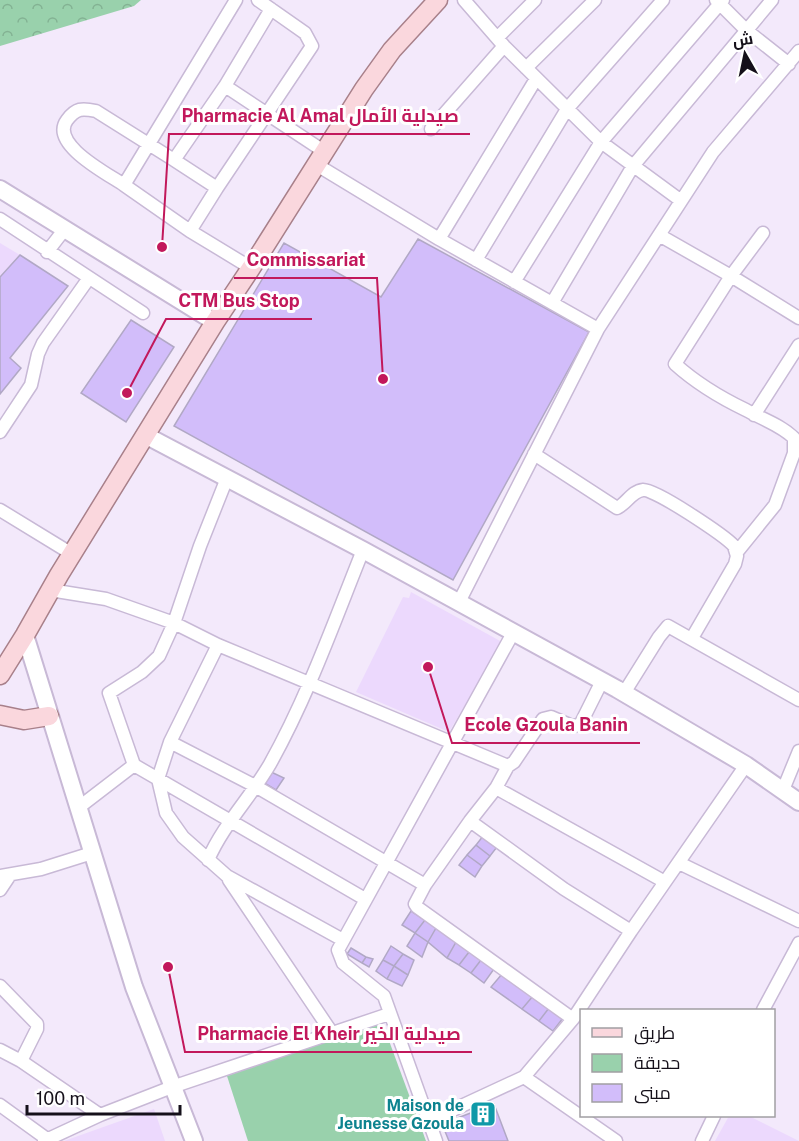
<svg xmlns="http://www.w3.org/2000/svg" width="799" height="1141" viewBox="0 0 799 1141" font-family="'Public Sans',Cairo,sans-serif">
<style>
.built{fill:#ecd9fd}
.forest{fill:url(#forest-crowns)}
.park{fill:#99d1ac}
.building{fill:#d2bdfa;stroke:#b1a8c5;stroke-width:1.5}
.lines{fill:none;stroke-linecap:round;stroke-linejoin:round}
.street-casing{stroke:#c8b9d6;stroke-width:15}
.secondary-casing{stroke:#c8b9d6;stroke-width:20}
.primary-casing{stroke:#a8808a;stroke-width:21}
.street{stroke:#fff;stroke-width:12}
.secondary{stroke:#fff;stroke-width:16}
.primary{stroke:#fad7dd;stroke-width:18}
.labels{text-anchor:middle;stroke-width:6;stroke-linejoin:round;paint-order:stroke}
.culture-label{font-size:16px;font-weight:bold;fill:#0d838f;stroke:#fff;text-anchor:end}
.leader{fill:none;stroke:#c2185b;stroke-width:2}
.callout-dot{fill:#c2185b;stroke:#fff;stroke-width:2}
.callout-label{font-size:18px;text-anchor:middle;font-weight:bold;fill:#c2185b;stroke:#fff;stroke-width:6;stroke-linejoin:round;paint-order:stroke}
</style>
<defs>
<pattern id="forest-crowns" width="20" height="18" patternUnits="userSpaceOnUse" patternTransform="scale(1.5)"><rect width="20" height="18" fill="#99d1ac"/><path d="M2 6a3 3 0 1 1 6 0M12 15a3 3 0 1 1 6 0" fill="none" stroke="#83b293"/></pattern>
</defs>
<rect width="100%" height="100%" fill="#f3e9fb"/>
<path class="built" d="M0,243L20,255L0,277Z
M411,592L502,642L449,732L356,692L403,597L409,598Z
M154,1109L165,1141H64Z
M729,1116H749L799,1141H715Z"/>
<path class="forest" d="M0,0H141L134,6L0,46Z"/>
<path class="park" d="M381,1019L426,1141H248L227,1076Z"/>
<path class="building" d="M418,239L589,332L453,580L174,426L284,243L381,297Z
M20,255L68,286L10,358L21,368L0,394V277Z
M131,320L174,347L126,422L81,393Z
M269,771L284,778L276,790L261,781Z
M483,836L497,847L490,856L476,845Z
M476,845L490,856L482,866L467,855Z
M467,855L482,866L475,877L459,865Z
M411,911L425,920L415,933L402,925Z
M425,920L436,928L428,942L415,933Z
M436,928L456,942L447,958L428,942Z
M415,933L428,942L422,957L407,946Z
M456,942L469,952L459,965L447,958Z
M391,946L403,954L394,966L383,960Z
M351,948L366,957L362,963L347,954Z
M469,952L481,960L471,973L459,965Z
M403,954L414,960L408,975L394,966Z
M366,957L373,959L369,967L362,963Z
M383,960L394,966L387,979L376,971Z
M481,960L494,969L484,983L471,973Z
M394,966L408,975L402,986L387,979Z
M502,974L533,996L522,1009L491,987Z
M533,996L549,1008L539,1021L522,1009Z
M549,1008L563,1018L553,1031L539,1021Z
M494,1104L508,1141H449L442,1124Z"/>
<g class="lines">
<defs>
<path id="street" d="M236,0L124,185L190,231L251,268
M464,0L504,46L601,142L680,200
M716,0L746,30L789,64
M271,9L225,86L325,152
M497,38L535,0
M526,68L595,0
M225,86L174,160L217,188L312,46L305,33L258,0
M431,129L504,46
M317,165L439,239L598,329
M124,185C108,174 49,144 67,120C76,108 82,108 96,111L174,160
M0,219L143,313
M190,231L217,188
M659,235L731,276L799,318
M439,239L536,79
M47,252L64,230
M476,260L567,109L663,0
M514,282L601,142L723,0
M552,303L633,166L772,0
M754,415L799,345
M0,432L31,385L38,354L43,343L89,278
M534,454L617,508C626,504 632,491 643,490C654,488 725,536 734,546L737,556L735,564L692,638
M0,510L72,554
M737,552L775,505L794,453V438C781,425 762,419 746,410C721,398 696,383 675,364L731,276L763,233
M50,590L106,599L174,623L218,645L508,766
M459,602L598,329L713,152L799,51
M218,645L170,742L158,779L166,813L183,837L227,876L343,940
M624,693L659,637L668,626L799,700
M170,742L255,786L425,885
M134,765L365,899
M496,788L665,882
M783,790L799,751
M78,808L134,765L109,693L142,672L159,656L174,623L200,546L227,478
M470,821L564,889L631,931
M208,860C223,825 251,797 270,764C308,696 334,622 363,550
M679,863L799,921
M0,876L41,869L92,853
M229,880L332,1033
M0,890L10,875
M0,986L37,1024V1029L21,1061
M763,1010L799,943
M573,1019L417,907L415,904L425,885L470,821L496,788L508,766L514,762L543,719L551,717L572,726L580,725L602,681
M0,1050L21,1061L100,1115
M524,1077L616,1141
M0,1105L47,1139
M429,1121L524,1077L573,1019L631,931L746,765
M44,1141L100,1115L172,1087L389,1014
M436,1141L384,996L343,963L338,950L513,633
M702,1141L714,1116"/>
<path id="secondary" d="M0,189L215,322
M145,435L363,550L617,689L746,765L799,802
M25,635L134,987L194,1141"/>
<path id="primary" d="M0,675L25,635L59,575L215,322L251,268L364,89L392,50L438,0
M0,715L24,720L49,716"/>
</defs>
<use href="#street" class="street-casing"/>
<use href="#secondary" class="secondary-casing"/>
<use href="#primary" class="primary-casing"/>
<use href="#street" class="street"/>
<use href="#secondary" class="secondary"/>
<use href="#primary" class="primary"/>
</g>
<defs>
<symbol id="building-square" viewBox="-11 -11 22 22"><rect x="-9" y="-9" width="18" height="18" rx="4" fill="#0f9aa8" stroke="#fff"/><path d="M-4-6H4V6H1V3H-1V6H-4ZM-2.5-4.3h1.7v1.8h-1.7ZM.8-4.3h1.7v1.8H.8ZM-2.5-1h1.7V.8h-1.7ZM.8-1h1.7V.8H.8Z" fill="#fff"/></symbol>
</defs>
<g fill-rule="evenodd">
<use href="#building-square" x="468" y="1099" width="30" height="30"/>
</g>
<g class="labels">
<g class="culture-label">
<text x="464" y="1111">Maison de<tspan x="464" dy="18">Jeunesse Gzoula</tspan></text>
</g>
</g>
<path class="leader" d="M162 247L169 134H470M383 379L377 278H234M127 393L166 319H312M428 667L452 743H640M168 967L185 1052H472"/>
<g class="callout-dot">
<circle cx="162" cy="247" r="6"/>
<circle cx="383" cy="379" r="6"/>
<circle cx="127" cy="393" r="6"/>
<circle cx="428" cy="667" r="6"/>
<circle cx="168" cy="967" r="6"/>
</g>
<g class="callout-label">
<text x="320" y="122">Pharmacie Al Amal صيدلية الأمال</text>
<text x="306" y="266">Commissariat</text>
<text x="239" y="307">CTM Bus Stop</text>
<text x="546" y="731">Ecole Gzoula Banin</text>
<text x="329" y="1040">Pharmacie El Kheir صيدلية الخير</text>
</g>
<rect x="580" y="1009" width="195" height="108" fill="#ffffff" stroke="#a19fa3" stroke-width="1.5"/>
<rect x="592" y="1028" width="30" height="9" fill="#fad7dd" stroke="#a19fa3" stroke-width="1.5"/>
<text x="634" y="1039" font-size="18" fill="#15101a">طريق</text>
<rect x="592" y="1054" width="30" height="18" fill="#99d1ac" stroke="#a19fa3" stroke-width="1.5"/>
<text x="634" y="1069" font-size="18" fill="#15101a">حديقة</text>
<rect x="592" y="1084" width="30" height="18" fill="#d2bdfa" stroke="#a19fa3" stroke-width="1.5"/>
<text x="634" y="1099" font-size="18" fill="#15101a">مبنى</text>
<g transform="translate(745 54) rotate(351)" stroke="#ffffff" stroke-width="4.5" paint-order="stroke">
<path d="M0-4.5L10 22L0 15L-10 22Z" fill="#15101a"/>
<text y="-9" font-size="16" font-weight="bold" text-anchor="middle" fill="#15101a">ش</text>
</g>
<path d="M27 1105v9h153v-9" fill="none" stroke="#15101a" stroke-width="3"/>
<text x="36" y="1105" font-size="18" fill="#15101a" stroke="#ffffff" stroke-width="4.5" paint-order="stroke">100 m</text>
</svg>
